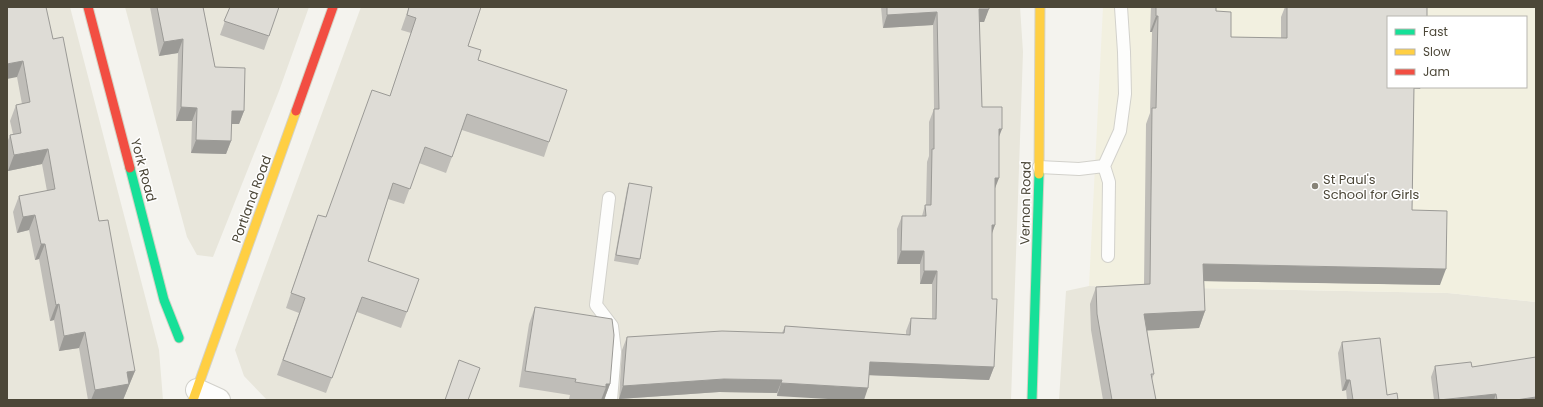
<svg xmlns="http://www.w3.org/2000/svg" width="1543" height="407" viewBox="0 0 1543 407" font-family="Poppins,sans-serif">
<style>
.residential{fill:#e8e6db}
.education{fill:#f2f0e0;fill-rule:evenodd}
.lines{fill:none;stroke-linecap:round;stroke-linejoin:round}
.lane-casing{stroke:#d2d1cb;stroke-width:14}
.street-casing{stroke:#d2d1cb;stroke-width:24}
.fast-casing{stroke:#d4d2c5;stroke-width:11}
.slow-casing{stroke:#d4d2c5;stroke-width:11}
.jam-casing{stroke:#d4d2c5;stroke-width:11}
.lane{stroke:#fdfdfc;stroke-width:12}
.street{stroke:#fdfdfc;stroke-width:22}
.fast{stroke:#16e098;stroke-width:9}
.slow{stroke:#ffcf43;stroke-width:9}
.jam{stroke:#f24e42;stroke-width:9}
.wall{fill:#bfbdb8}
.shaded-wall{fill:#9b9a96}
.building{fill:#dedcd6;stroke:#9b9a96}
.poi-dot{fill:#878378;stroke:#fff;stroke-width:1.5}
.labels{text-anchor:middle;stroke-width:3;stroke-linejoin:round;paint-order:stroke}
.street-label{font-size:13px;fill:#4c4738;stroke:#fff}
.poi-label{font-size:13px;fill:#4c4738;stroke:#fff;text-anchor:start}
</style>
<rect width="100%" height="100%" fill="#f4f3ee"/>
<path class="residential" d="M7,7H70L159,350L163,400H7Z
M125,7H309L279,91L213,257L197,255L187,237Z
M361,7H1020L1023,52L1011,400H267L244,376L235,350Z
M1089,286L1448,293L1536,302V400H1059L1066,291Z"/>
<path class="education" d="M1103,7H1536V302L1448,293L1089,286ZM1388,17H1526V87H1388Z"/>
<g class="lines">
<defs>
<path id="lane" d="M1104,166L1109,182L1108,256
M1039,167L1079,169L1104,166L1120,131L1125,94L1124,52L1121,7
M609,198L596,305L612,326L615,352L611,400"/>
<path id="street" d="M197,390L219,400"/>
<path id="fast" d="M130,168L164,300L179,338
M1032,400L1039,174"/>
<path id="slow" d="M1039,174L1040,7
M193,400L296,111"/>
<path id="jam" d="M88,7L130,168
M296,111L333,7"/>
</defs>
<use href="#lane" class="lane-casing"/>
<use href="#street" class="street-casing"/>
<use href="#fast" class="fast-casing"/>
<use href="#slow" class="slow-casing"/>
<use href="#jam" class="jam-casing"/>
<use href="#lane" class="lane"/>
<use href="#street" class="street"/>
<use href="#fast" class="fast"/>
<use href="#slow" class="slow"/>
<use href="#jam" class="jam"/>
</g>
<path class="wall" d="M7,7L53,39L99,221L135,371L123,400H88L79,348L59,351L54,320L50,321L39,259L35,260L29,230L17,233L13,212L19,196L47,191L42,164L8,171L7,165V143L10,135L13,134L10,121L16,105L22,104L17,77Z
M150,7H203L215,67L244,111L239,124H231V141L226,154L191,153L192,121H176L178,53L159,56Z
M230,7L269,36L264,50L220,35Z
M409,7H481L468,46L478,60L549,142L544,157L462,130L446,173L419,163L404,204L388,199L368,261L419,279L401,328L357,312L326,393L277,375L299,313L286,308L312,230L326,217L390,96L411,33L401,30Z
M881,7H989L984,22H979L982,107L999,138L995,188V225L992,234V299L994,367L989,380L869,375L777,396V393L719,392L619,399L622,350L627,337L782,333L785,326L906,335V331L911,318L932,319V284H920V264H897V229L902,216H922L925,205H926L927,162L929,156V122L934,109L933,25L883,28Z
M1151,7H1216V11L1231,37L1281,38V17L1285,7H1427L1420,89H1414L1412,210L1440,285L1204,281L1205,311L1199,328L1147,330L1154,374L1152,379L1156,400H1103L1091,330L1090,304L1096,287L1144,284L1146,124L1150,113L1152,32H1150Z
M629,183L640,259L638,265L614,261L627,189Z
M535,307L610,384L604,400H576L569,399L570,395L519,387L529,324Z
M1342,342L1387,395L1398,400H1347L1346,390L1342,391L1338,353Z
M1435,366L1472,367L1536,400H1434L1431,377Z"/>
<path class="shaded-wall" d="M979,9H989L984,22H974Z
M937,12L933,25L883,28L887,15Z
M1156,16H1158L1152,32H1150Z
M183,39L178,53L159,56L164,42Z
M23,61L17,77L7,79V64Z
M1408,87H1421L1420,89L1408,88Z
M181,107L197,108L192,121H176Z
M232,111H244L239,124H227Z
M999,129H1002L997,142Z
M196,140L231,141L226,154L191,153Z
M48,149L42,164L8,171L14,155Z
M995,178H999L994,191Z
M35,215L29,230L17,233L23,217Z
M992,225H995L990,238Z
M41,244H45L39,259L35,260Z
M901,251H924L920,264H897Z
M1203,264L1446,269L1440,285L1197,281Z
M924,271H937L932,284H920Z
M59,304L54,320L50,321L56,305Z
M1205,311L1199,328L1138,331L1144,314Z
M85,332L79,348L59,351L64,336Z
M870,362L994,367L989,380L865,375Z
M135,371L123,400H91L95,390L127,372Z
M724,379L782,380L777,393L719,392L619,399L623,386Z
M1346,380H1350L1346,390L1342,391Z
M781,383L868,388L864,400H845L777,396Z
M606,384H610L604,400H601L606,387Z
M1496,394L1494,400H1443Z
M1536,397V400H1516Z"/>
<path class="building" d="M7,7H46L53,39L63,37L99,221L108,220L135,371L127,372L129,384L95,390L85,332L64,336L59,304L56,305L45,244H41L35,215L23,217L19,196L55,189L48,149L14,155L10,135L21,133L16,105L30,102L23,61L7,64Z
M157,7H203L215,67L245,68L244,111H232L231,141L196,140L197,108L181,107L183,39L164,42Z
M230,7H279L269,36L224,21Z
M409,7H481L468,46L481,50L478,60L567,90L549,142L467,114L452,157L425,147L410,189L393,183L368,261L419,279L407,312L362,297L332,378L283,360L305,298L291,293L318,215L326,217L372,90L390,96L416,18L407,15Z
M887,7H989V9H979L982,107H1002V129H999V178H995V225H992V299H997L994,367L870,362L868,388L781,383L782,380L724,379L623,386L627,337L722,331L784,333L785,326L910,335L911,318L936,319L937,271H924V251H901L902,216H926L925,205H931L932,149H934V109H939L937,12L887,15Z
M1156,7H1216V11L1231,12V37L1287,38V7H1427V17H1388V87H1414L1412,210L1447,211L1446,269L1203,264L1205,311L1144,314L1154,374H1151L1156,400H1112L1097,314L1096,287L1150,284L1152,108H1156L1158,16H1156Z
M629,183L652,187L640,259L616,255Z
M535,307L612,319L614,335L610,384H606V387L575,382L576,379L525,371Z
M1380,338L1387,395L1397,393L1398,400H1353L1350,380H1346L1342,342Z
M1536,357V397L1516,400H1497L1496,394L1439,400L1435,366L1471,362L1472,367Z
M459,360L480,368L468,400H445Z"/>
<circle class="poi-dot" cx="1315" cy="186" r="4"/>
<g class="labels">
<g class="street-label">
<text transform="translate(144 170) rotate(75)" y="5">York Road</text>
<text transform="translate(251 199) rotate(-70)" y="5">Portland Road</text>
<text transform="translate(1025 203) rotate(-89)" y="5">Vernon Road</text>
</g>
<g class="poi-label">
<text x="1323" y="184">St Paul's<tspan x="1323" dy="15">School for Girls</tspan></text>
</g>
</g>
<rect width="1543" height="407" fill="none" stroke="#4c4738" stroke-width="16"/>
<rect x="1387" y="16" width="140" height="72" fill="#ffffff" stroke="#b7b5af"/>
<rect x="1395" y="29" width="20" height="6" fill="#16e098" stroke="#b7b5af"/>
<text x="1423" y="36" font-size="12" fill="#4c4738">Fast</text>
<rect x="1395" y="49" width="20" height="6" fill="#ffcf43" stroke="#b7b5af"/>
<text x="1423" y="56" font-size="12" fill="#4c4738">Slow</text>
<rect x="1395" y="69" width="20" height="6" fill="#f24e42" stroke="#b7b5af"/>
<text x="1423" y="76" font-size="12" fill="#4c4738">Jam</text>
</svg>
